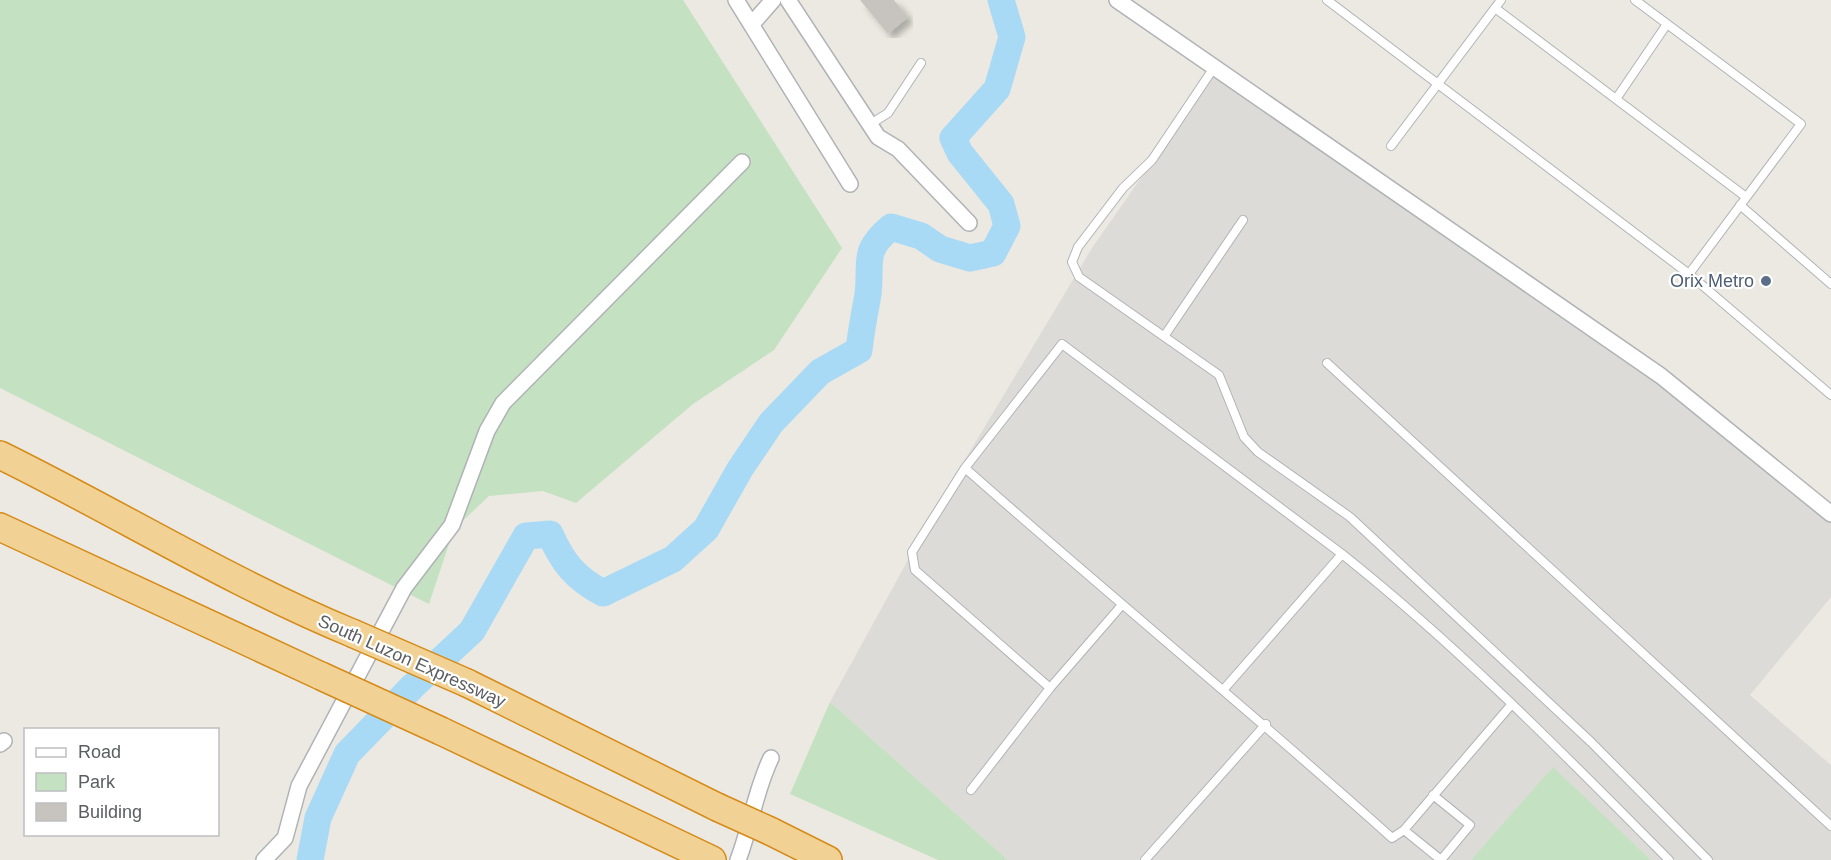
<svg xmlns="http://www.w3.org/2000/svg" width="1831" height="860" viewBox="0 0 1831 860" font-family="Helvetica,sans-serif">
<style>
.industrial{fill:#dddbd7}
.green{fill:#c4e1c1}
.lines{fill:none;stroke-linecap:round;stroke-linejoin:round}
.river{stroke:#a9daf5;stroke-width:27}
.building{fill:#c7c4bf;filter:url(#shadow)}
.service-casing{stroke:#b0b3b6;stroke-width:10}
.minor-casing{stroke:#b0b3b6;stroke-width:18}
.motorway-casing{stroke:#d58b19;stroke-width:30}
.service{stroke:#fff;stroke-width:8}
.minor{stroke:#fff;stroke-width:15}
.motorway{stroke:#f1d294;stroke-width:27}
.motorway-bridge-casing{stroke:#d58b19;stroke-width:30;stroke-linecap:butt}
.motorway-bridge{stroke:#f1d294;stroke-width:27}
.service-dot{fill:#5c6f8a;stroke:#fff;stroke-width:2}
.labels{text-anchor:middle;stroke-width:4.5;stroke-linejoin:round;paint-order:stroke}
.service-label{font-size:18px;fill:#4e5e75;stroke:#fff;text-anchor:end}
.street-label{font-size:18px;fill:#5b5e61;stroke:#fff}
</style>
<defs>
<filter id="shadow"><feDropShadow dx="5.5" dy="5.5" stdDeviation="3" flood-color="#0004"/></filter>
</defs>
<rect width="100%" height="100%" fill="#ece9e2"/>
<path class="industrial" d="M1216,71L1414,200L1831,508V597L1750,695L1831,765V860H1651L1553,768L1471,860H1008L830,702L942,498L1092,248Z"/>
<path class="green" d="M0,0H683L842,248L774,350L693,404L576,503L543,491L489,496L454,529L429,604L0,388Z
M830,702L1008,860H938L790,794Z
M1553,767L1651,860H1471Z"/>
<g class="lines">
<path class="river" d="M310,860L318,818L347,754L413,686L472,631L526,536L550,534C563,563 575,578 603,593L673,559L706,529L740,469L771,423L820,372L859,350C861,331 865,312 868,294C872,262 861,252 891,227L921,236L940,249L970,258L993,253L1007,226L1001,204L960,153L953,138L997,89L1012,37L1001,0"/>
</g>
<path class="building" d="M860,0H894L908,17L888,34Z"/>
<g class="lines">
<defs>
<path id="service" d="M1327,0L1689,274L1801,124L1635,0
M1495,8L1746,197
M1215,66L1152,160L1123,188L1078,247L1072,262L1079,277L1219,375L1244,437L1258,452L1350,517L1591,742L1708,860
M1616,99L1667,24
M869,125L888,113L921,63
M1391,146L1501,0
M1740,205L1831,284
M1689,274L1831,395
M1165,335L1243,220
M1327,363L1831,826
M965,468C1106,593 1252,712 1392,838L1404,830L1511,705
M1050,688L915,570L912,552L965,468L1062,344L1342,554
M1224,689L1342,554C1459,647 1564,754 1669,860
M971,790L1050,688L1121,606
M1433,795L1470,825L1441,860
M1404,830L1441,860
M1145,860L1266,724"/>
<path id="minor" d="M736,0L850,184
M788,0L878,137L898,149L969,223
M1117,0L1661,376L1831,514
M752,24L773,0
M0,744L4,741
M264,860L285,838L299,786L404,588L452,525L487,431L503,403L742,162
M738,860C751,826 755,791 771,758"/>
<path id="motorway" d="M0,455C118,513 231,583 352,633
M0,527L321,676
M467,683L717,807
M441,731L712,860
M770,831L828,860"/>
</defs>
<use href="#service" class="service-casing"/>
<use href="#minor" class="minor-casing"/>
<use href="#motorway" class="motorway-casing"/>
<use href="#service" class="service"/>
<use href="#minor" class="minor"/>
<use href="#motorway" class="motorway"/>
<defs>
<path id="motorway-bridge" d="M352,633L467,683
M321,676L441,731
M717,807L770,831"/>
</defs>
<use href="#motorway-bridge" class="motorway-bridge-casing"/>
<use href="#motorway-bridge" class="motorway-bridge"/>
</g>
<circle class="service-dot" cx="1766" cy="281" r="6"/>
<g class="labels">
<g class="service-label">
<text x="1754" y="287">Orix Metro</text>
</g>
<g class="street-label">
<text transform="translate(412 661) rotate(24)" y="6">South Luzon Expressway</text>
</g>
</g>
<rect x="24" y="728" width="195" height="108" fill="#ffffff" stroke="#bdbfc0" stroke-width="1.5"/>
<rect x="36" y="748" width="30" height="9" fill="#ffffff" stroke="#bdbfc0" stroke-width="1.5"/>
<text x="78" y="758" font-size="18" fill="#5b5e61">Road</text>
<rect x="36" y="773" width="30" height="18" fill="#c4e1c1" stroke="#bdbfc0" stroke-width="1.5"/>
<text x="78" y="788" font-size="18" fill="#5b5e61">Park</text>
<rect x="36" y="803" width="30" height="18" fill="#c7c4bf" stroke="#bdbfc0" stroke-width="1.5"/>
<text x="78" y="818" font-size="18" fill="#5b5e61">Building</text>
</svg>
